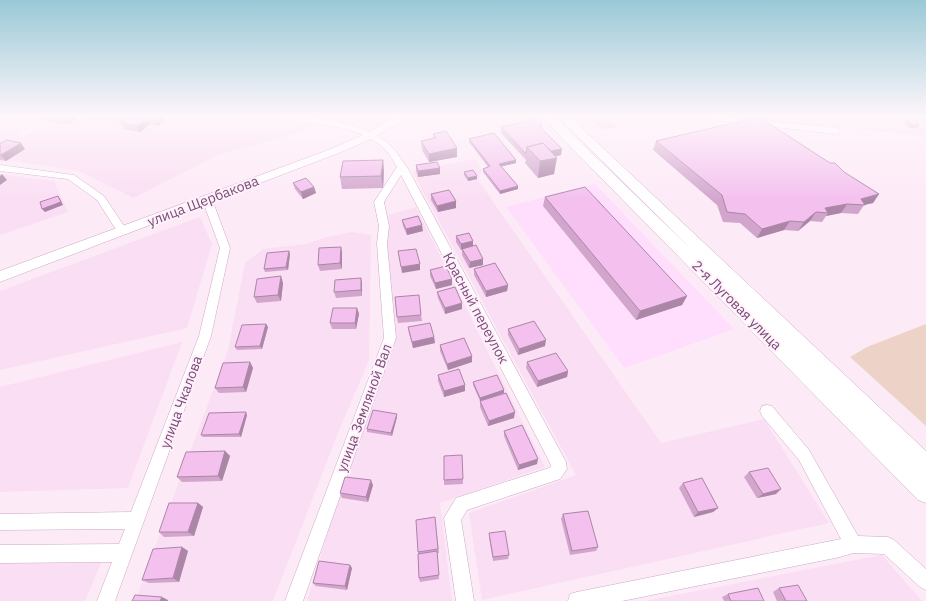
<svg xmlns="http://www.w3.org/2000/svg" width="926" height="601" viewBox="0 0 926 601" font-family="'IBM Plex Sans',sans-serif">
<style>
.residential{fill:#fadef3}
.commercial{fill:#feddfd}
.green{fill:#ecd2c7}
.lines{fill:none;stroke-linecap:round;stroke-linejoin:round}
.minor-casing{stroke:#cca9c7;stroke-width:1}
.tertiary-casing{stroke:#cca9c7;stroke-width:1}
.secondary-casing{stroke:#cda5c8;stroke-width:1}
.minor{fill:#fff;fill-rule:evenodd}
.tertiary{fill:#fff;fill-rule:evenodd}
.secondary{fill:#fff;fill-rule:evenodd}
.wall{fill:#d2a5cd}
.shaded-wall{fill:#ab86a7}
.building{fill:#f4c0ee;stroke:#ab86a7}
.labels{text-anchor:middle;stroke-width:4;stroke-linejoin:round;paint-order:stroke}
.street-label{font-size:14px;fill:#7a4b77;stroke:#fff1fb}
</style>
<rect width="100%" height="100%" fill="#fdeaf7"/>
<path class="residential" d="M0,117H45L16,135L24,137L55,117H232L305,123L304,131L218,155L133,198L79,171L0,159Z
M733,117H926V136L766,120Z
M475,159L482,170L478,180L661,443L764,419L829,523L482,600L469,513L576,475L412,171Z
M0,174L54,181L68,212L0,235Z
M416,207L545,467L440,503L452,601H307L348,464L396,337L387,243L389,215Z
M200,217L212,244L187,328L0,370V291Z
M352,232L371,235L369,360L338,433L273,601H135L228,350L245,263L263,249L306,244L327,237Z
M182,342L128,488L0,492V387Z
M882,555L922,601H645Z
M0,563H101L85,601H0Z"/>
<path class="commercial" d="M595,184L734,329L624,368L506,207Z"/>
<path class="green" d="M587,117H609L618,128L603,129Z
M926,324V426L850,357L867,347Z"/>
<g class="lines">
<defs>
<path id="minor" d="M271,117C304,112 364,122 390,145C397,151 401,160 407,167L566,462L567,469L560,479L467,510L461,520L474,601H456L444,518L456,498L549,468L551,466L550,463L401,175L384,202L389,226L387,244L396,338L303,601H285L384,338L377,244L379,226L374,202L397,167C393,161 390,154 385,149C359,124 309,123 275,119Z
M702,117H725L837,128L841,131L837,134L706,119Z
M0,165L74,175L104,196L128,232L127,234H119L97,200L68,179L0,171Z
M207,196L212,199L230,248L211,336L115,601H97L112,562L0,563V545L119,544L125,529L0,530V514L131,512L199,336L220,248L202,199Z
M767,405L772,406L809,450L858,536L888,537L894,540L926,569V590L920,587L884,554L853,553L840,557L622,601H568L570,594L577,592L841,539L799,460L762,416L760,411L762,406Z"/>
<path id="tertiary" d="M395,117H407L373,138L339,153L0,282V271L331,149L365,134Z"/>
<path id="secondary" d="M544,117H556L565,127L693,251L563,122L565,120H573L926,451V503L918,500L557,133Z"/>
</defs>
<use href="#minor" class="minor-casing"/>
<use href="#tertiary" class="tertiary-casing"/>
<use href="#secondary" class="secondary-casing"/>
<use href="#minor" class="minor"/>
<use href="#tertiary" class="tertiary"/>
<use href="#secondary" class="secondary"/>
</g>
<path class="wall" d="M44,117H74L76,119L69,124L48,122Z
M88,117H105L100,120L90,119Z
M106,117H164L165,120L158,126L150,124L140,132L124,129L121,123L123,122L108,120Z
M907,120L919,125L917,128H909L904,122Z
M542,124L541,128L561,155L555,156L554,174L538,178L525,163L526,160L501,133V127Z
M433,134L457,157L429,162L422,150L421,141L433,139Z
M469,139L516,163L501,166L518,186V189L500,194L483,172V169L488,167L469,142Z
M656,141L844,172L879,194L873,203L864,205L858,214L841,213L826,216L822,222L810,221L798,231L784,230L757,238L740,223L723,222L717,205L653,150Z
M0,144L25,149L6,161L0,160Z
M383,160L384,172L383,188L342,189L340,177Z
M416,165L440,174L418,177L416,171Z
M464,172L477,176V179L468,181L464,175Z
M293,183L314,187L316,193L303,199L295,189Z
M431,194L456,208L438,212L431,200Z
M545,197L687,296L682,305L636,320L543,206Z
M402,220L423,231L407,235L403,226Z
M456,236L473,246L483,259V265L469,268L462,255V250H461L456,242Z
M341,247L342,253V269L320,271L318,265Z
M290,254L288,270L265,272L264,269Z
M474,269L508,285L507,291L486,297L474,275Z
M430,270L452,279V285L436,289L430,276Z
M361,278L362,284V296L336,298L334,292Z
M283,283L281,301L257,303L254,297Z
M437,292L462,309L445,314L438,298Z
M357,308L359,314L356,329H332L330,323Z
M421,315L422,321L398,323L397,317Z
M266,324L268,327L262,349L237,350L235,347Z
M408,327L434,337L435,343L413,348L409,333Z
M508,329L545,346L518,355L508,335Z
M440,345L472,362L448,370L440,351Z
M250,362L253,368L246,392L219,393L215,388Z
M527,362L568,371L567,377L537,387L526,368Z
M438,375L465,385V391L444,397L438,381Z
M473,382L504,390V393L480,401L473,385Z
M480,401L514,418L488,426L480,407Z
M397,414V417L392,436L367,432V429Z
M247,415L241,437H203L201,435Z
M504,431L537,464L518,470L504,436Z
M225,451L230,456L222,481L182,482L177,477Z
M462,455L463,484L444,485V480Z
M749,472L776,494L757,498L744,477Z
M683,483L718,508L713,512L694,517L679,488Z
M373,485L368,502L342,498L340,493Z
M198,503L203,507L194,536L164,537L159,532Z
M563,514L598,547L596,551L570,555L561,519Z
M435,517L439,553H437L439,579L420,582L419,578L418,552Z
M489,533L509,555L508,559L493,561L489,537Z
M182,547L188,551L179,582L149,583L142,580Z
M352,568L347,590L316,586L313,583Z
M779,588L807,601H777L773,592Z
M728,594L764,601H724L722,597Z"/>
<path class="shaded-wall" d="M67,117H74L76,119L69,124L66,118Z
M98,117H105L100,120Z
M121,117H132L124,122Z
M159,117H164L165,120L158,126L155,120Z
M147,119L150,124L140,132L137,126Z
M21,143L25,149L6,161L1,155Z
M457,148V157L429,162V154Z
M562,149L561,155L539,160L535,155Z
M557,158L554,174L538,178L540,161Z
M383,160L384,172L383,188L381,176Z
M516,160V163L499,167V164Z
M440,168V174L418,177V171Z
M2,174L7,180L0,185V176Z
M477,176V179L468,181V178Z
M518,186V189L500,194V191Z
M314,187L316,193L303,199L301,192Z
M879,194L873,203L864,205H865L861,199Z
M58,196L60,199L63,205L45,212L42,209Z
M456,201V208L438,212L437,206Z
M847,204L841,213L826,216L828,213L825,208Z
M816,212L810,221L798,231L804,222Z
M790,221L784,230L757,238L762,229Z
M422,225L423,231L407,235L406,229Z
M473,241V247L461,250V244Z
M341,247L342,253V269L340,263Z
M289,251L290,254L288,270L286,267Z
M483,259V265L469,268L470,262Z
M420,264V270L402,273L401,267Z
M281,276L283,283L281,301L278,295Z
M361,278L362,284V296L361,290Z
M452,279V285L436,289L435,283Z
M508,285L507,291L486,297V291Z
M687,296L682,305L636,320L640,311Z
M462,303V309L445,314V308Z
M357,308L359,314L356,329L355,323Z
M266,324L268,327L262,349L260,346Z
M434,337L435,343L413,348L412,342Z
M546,340L545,346L518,355L519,349Z
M472,356V362L448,370L447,364Z
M250,362L253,368L246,392L243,387Z
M568,371L567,377L537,387L538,381Z
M465,385V391L444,397V391Z
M504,390V393L480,401V398Z
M246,412L247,415L241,437L239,434Z
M515,412L514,418L488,426L489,421Z
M397,414V417L392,436L391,433Z
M225,451L230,456L222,481L218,476Z
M538,459L537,464L518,470L519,465Z
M371,480L373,485L368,502L366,497Z
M781,489L776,494L757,498L763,494Z
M198,503L203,507L194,536L188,532Z
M718,508L713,512L694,517L698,512Z
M182,547L188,551L179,582L173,578Z
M350,565L352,568L347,590L345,586Z
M162,597L168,600V601H160Z"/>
<path class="building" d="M45,117H67L66,118Z
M131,117H159L155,120L147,119L137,126L121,123Z
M759,117L830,163H835L844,172L879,194L861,199L865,205L847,204L825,208L828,213L816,212L804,222L790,221L762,229L745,214L727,212L722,195L656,141Z
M537,119L542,124L540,127L562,149L551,151L543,143L527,147L526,154L501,127Z
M907,120H915L919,125H911Z
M446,131L457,148L429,154L421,141L436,138L433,134Z
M494,133L516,160L499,164L518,186L500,191L483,169L490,166L469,139Z
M6,140L21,143L1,155H0V144Z
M543,143L557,158L540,161L527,147Z
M383,160L381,176L340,177L343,161Z
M437,162L440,168L418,171L416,165Z
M473,170L477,176L468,178L464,172Z
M306,178L314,187L301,192L293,183Z
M585,187L687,296L640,311L545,197Z
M449,190L456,201L437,206L431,194Z
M58,196L61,202L42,209L40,202Z
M418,216L422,225L406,229L402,220Z
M469,233L473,241L461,244L456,236Z
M476,245L483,259L470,262L462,249Z
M341,247L340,263L318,265L319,248Z
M416,249L420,264L401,267L398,251Z
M289,251L286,267L264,269L267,253Z
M495,263L508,285L486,291L474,269Z
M446,266L452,279L435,283L430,270Z
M281,276L278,295L254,297L257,279Z
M361,278V290L334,292L335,280Z
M455,287L462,303L445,308L437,292Z
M419,295L421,315L397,317L395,297Z
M333,308H357L355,323H330Z
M534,321L546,340L519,349L508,329Z
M430,323L434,337L412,342L408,327Z
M266,324L260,346L235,347L242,325Z
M464,338L472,356L447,364L440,345Z
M556,353L568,371L538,381L527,362Z
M250,362L243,387L215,388L223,363Z
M459,369L465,385L444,391L438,375Z
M497,375L504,390L480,398L473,382Z
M506,393L515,412L489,421L480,401Z
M373,410L397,414L391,433L367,429Z
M246,412L239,434L201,435L209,413Z
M522,425L538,459L519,465L504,431Z
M225,451L218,476L177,477L186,452Z
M462,455L463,479L444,480V456Z
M768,468L781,489L763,494L749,472Z
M345,477L371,480L366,497L340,493Z
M702,478L718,508L698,512L683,483Z
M169,503H198L188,532H159Z
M588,511L598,547L572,551L563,514Z
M435,517L438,549L418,552L416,520Z
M505,531L509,555L493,557L489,533Z
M182,547L173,578L142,580L153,549Z
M437,551L439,575L419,578L418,554Z
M319,561L350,565L345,586L313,583Z
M798,585L807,601H786L779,588Z
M758,588L764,601H731L728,594Z
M135,595L162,597L160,601H132Z"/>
<linearGradient id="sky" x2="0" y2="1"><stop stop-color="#99c9d6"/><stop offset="0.58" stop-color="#fef6fb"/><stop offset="1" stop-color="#fef6fb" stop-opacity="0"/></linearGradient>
<rect width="926" height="201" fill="url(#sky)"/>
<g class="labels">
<g class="street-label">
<text transform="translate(203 201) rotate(-21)" y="5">улица Щербакова</text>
<text transform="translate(737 305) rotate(45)" y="5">2-я Луговая улица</text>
<text transform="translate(476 308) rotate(62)" y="5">Красный переулок</text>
<text transform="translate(181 402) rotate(-70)" y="5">улица Чкалова</text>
<text transform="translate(364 408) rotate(-70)" y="5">улица Земляной Вал</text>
</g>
</g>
</svg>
